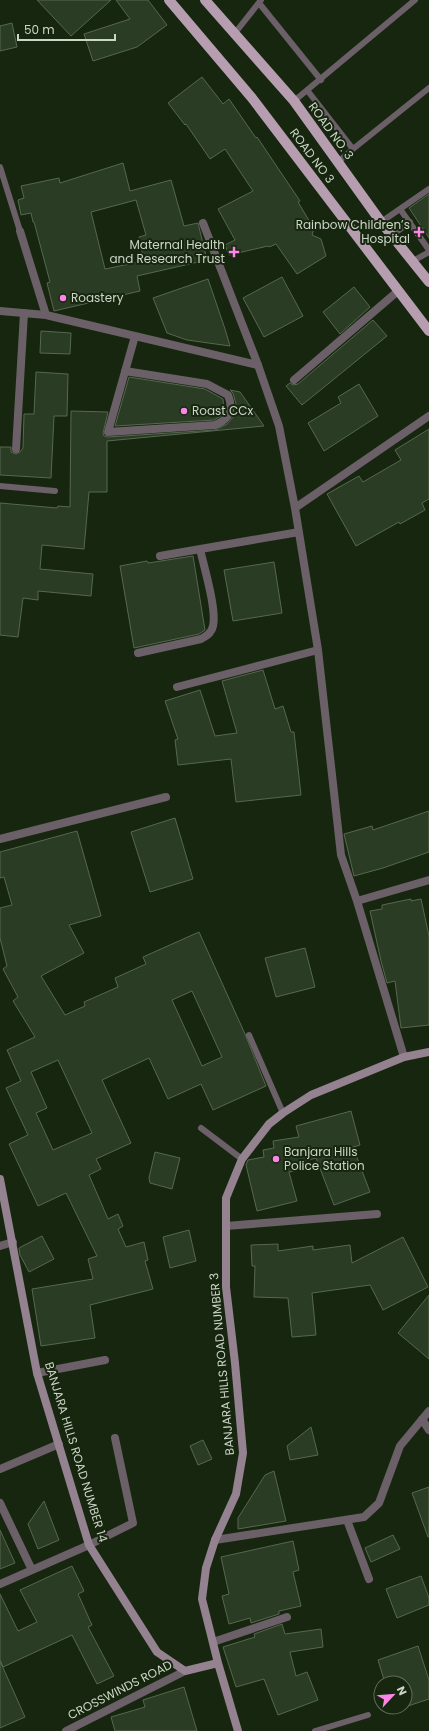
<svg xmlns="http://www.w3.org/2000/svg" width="429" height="1731" viewBox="0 0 429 1731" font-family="Poppins,sans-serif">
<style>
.building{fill:#2b3c24;stroke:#56684f;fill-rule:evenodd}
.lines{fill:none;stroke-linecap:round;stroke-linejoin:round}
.lane{stroke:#6b5f68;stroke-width:6}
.street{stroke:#6b5f68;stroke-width:8}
.secondary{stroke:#958290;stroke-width:8}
.primary{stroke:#b69db0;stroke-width:10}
.poi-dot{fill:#fb86e5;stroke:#17260f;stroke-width:1.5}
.labels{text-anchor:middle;stroke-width:4;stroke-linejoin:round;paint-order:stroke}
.street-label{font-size:12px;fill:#ccd6c7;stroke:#17260f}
.poi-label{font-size:12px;fill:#ccd6c7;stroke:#17260f;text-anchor:start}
</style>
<rect width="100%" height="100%" fill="#17260f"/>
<path class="building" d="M37,0H111L71,36Z
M116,0H148L167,25L137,47L93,61L84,34L130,19Z
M12,23L17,47L0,51V26Z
M202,77L223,104L229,99L256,138L257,137L300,201L298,202L314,229L312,235L321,239L326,256L297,274L276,244L269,247L268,246L229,255L225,245L235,240L218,209L253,191L225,149L210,159L186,124L185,125L168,103Z
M123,163L130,191L171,180L184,226L198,223L207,260L137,276L140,291L54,311L47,283L50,282L34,222H33L31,213L21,215L18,200L24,198L21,186L59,178L60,183ZM136,200L146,235L139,237L144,261L105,269L91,212Z
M429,194V238L409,208Z
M282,277L303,316L264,337L243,298Z
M208,279L225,329L230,346L187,340L167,333L153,298Z
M354,287L370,307L340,334L323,312Z
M373,320L387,336L302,405L286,386L290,383L293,385L298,384Z
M41,331L71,333L70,354L40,353Z
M36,372L68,374L67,416H54L51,478L0,475V447H11V452L16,454L20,452L23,448L24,414H34Z
M129,377L205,389L223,399L224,411L221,416L214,420L115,426Z
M359,384L378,416L324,451L308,423L341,403L338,397Z
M230,390L240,392L264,426L107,441V492H89L84,549L42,545L40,569L93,574L91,596L38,591V600L23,598L18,637L0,635V503L57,508L58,506L70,507L71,411L108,412L103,433L104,436L108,437L215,430L227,424L235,415L236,404L233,393Z
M429,429V499L422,503L425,510L400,524L399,522L356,546L327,494L359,476L363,482L401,460L395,450Z
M193,556L205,630L199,634L134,648L120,566L147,561L148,563L161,561Z
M274,562L282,613L233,621L224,570Z
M263,670L275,709L283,706L291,732H294L301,795L236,802L231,759L178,765L175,740L178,739L165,701L200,690L215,736L237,733L222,681Z
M429,811V852L383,868L354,876L344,834L372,826L373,830Z
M175,818L193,879L150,892L131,832Z
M77,831L101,916L69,925L84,953L41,976L65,1015L85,1006L84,1002L118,987L115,978L146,964L143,957L199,932L245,1034L266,1086L213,1110L201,1084L168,1099L149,1058L102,1080L131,1143L96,1159L101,1169L89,1175L108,1219L118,1214L123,1226L118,1229L126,1247L144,1242L148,1260L145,1261L153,1289L90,1305L95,1338L41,1346L32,1289L93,1279L88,1259L97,1256L66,1193L38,1206L9,1144L28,1135L6,1088L21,1081L7,1050L35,1037L13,1001L18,997L3,969L7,966L0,938V908L12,905L4,877L0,878V852ZM192,991L222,1057L202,1066L172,1000ZM58,1060L92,1133L53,1150L36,1113L47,1108L31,1072Z
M411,899V901L421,899L429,936V1025L401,1028L395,981L387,983L381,961L370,911L382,909V905Z
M305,948L315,987L276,997L265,958Z
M351,1111L360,1145L353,1147L370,1192L334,1205L316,1158L298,1163L299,1170L289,1172L297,1201L257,1211L246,1165L248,1160L264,1157L263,1150L274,1148L273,1141L299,1137L296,1126Z
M155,1152L180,1158L172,1189L150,1183L149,1178Z
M189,1230L196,1261L170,1268L163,1237Z
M42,1236L54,1259L29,1272L20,1255L19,1248Z
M403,1237L428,1287L383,1310L370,1285L312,1293L316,1335L292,1337L288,1298L254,1297L255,1266H252L251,1245L278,1244V1251L313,1246V1250L350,1245L352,1263Z
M429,1295V1359L398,1333Z
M311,1427L318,1455L290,1460L287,1446Z
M203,1440L212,1459L198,1465L190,1446Z
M274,1471L286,1521L238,1529V1518L265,1475Z
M429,1487V1537H428L412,1493Z
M44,1501L59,1540L38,1549L28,1524Z
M0,1530L15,1563L0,1569Z
M393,1535L400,1549L371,1562L365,1548Z
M293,1541L299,1570L293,1572L301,1606L279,1611V1614L251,1623L250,1618L229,1624L222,1596L229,1594L221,1557Z
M72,1566L84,1591L78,1594L92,1625L88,1627L114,1676L97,1684L72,1635L3,1667L0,1660V1594L18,1631L37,1622L20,1590Z
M421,1576L429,1598V1605L397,1618L386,1589Z
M282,1624L285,1634L321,1629L323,1647L290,1652L296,1676L307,1672L318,1700L278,1715L264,1679L236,1687L223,1647L255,1637L254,1634Z
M418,1646L429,1680V1699L405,1707V1683H385L378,1660Z
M0,1661L25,1717L0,1728Z
M184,1687L197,1731H115L111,1717L145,1707L143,1700Z"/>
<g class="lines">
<path class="lane" d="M259,3L321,80
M235,33L261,0
M307,90L353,149L429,88
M294,101L415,0
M338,162L353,149
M0,167L20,231
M400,209L429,250
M381,222L429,189
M392,235L410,222
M413,261L429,252
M0,486L55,491
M249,1035L283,1113
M201,1128L242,1159
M315,1731L368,1715"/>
<path class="street" d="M203,223L258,365L279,426L295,508L318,650L341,855L357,901L404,1057
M20,231L46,315
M0,311L46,315L258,365
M125,371L207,384L228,395C234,410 230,419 215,425L108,432L135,336
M294,380L398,291
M16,449L24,313
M295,508L429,416
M160,556L299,532
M138,653L201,639C207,636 212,632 213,626C217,610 204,567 200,549
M177,687L318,650
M0,839L166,797
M357,901L429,880
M226,1226L377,1214
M0,1246L13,1242
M37,1373L105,1360
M422,1419L429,1430
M0,1469L59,1444
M0,1503L32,1570
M347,1520L369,1579
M215,1540L364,1517L379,1503L400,1446L429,1411
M0,1584L89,1545L133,1523L115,1438
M213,1642L287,1617
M66,1731L185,1671"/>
<path class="secondary" d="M0,1179L37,1373L89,1545L157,1652L185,1671L218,1663L238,1731
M218,1663L202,1599L206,1568L215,1540L236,1494L243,1453L235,1363L226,1287V1198L242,1159L269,1124L283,1113L311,1095L404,1057L429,1052"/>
<path class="primary" d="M169,0L252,98L429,331
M205,0L294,101L381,222L429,282"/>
</g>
<g class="poi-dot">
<path d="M417 226h4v4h4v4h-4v4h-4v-4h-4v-4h4z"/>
<path d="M232 246h4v4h4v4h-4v4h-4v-4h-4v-4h4z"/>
<circle cx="63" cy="298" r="4"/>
<circle cx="184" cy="411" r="4"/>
<circle cx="276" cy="1159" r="4"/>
</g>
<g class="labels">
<g class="street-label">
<text transform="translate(331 131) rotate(54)" y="4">ROAD NO. 3</text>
<text transform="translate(312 156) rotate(53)" y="4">ROAD NO 3</text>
<text transform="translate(222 1364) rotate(-95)" y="4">BANJARA HILLS ROAD NUMBER 3</text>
<text transform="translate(76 1452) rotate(73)" y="4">BANJARA HILLS ROAD NUMBER 14</text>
<text transform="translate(120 1690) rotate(-27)" y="4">CROSSWINDS ROAD</text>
</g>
<g class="poi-label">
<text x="410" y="229" text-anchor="end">Rainbow Children’s<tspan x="410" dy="14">Hospital</tspan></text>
<text x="225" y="249" text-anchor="end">Maternal Health<tspan x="225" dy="14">and Research Trust</tspan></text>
<text x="71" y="302">Roastery</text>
<text x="192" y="415">Roast CCx</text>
<text x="284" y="1156">Banjara Hills<tspan x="284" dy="14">Police Station</tspan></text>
</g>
</g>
<g transform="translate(393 1695) rotate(64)"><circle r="19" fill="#17260f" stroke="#5f6c59"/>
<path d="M0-3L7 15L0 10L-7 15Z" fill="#fb86e5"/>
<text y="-6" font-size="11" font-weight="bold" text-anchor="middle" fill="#ccd6c7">N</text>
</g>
<path d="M18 34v6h97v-6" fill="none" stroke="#ccd6c7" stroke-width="2"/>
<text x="24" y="34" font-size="12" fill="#ccd6c7" stroke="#17260f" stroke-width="3" paint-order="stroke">50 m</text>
</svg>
